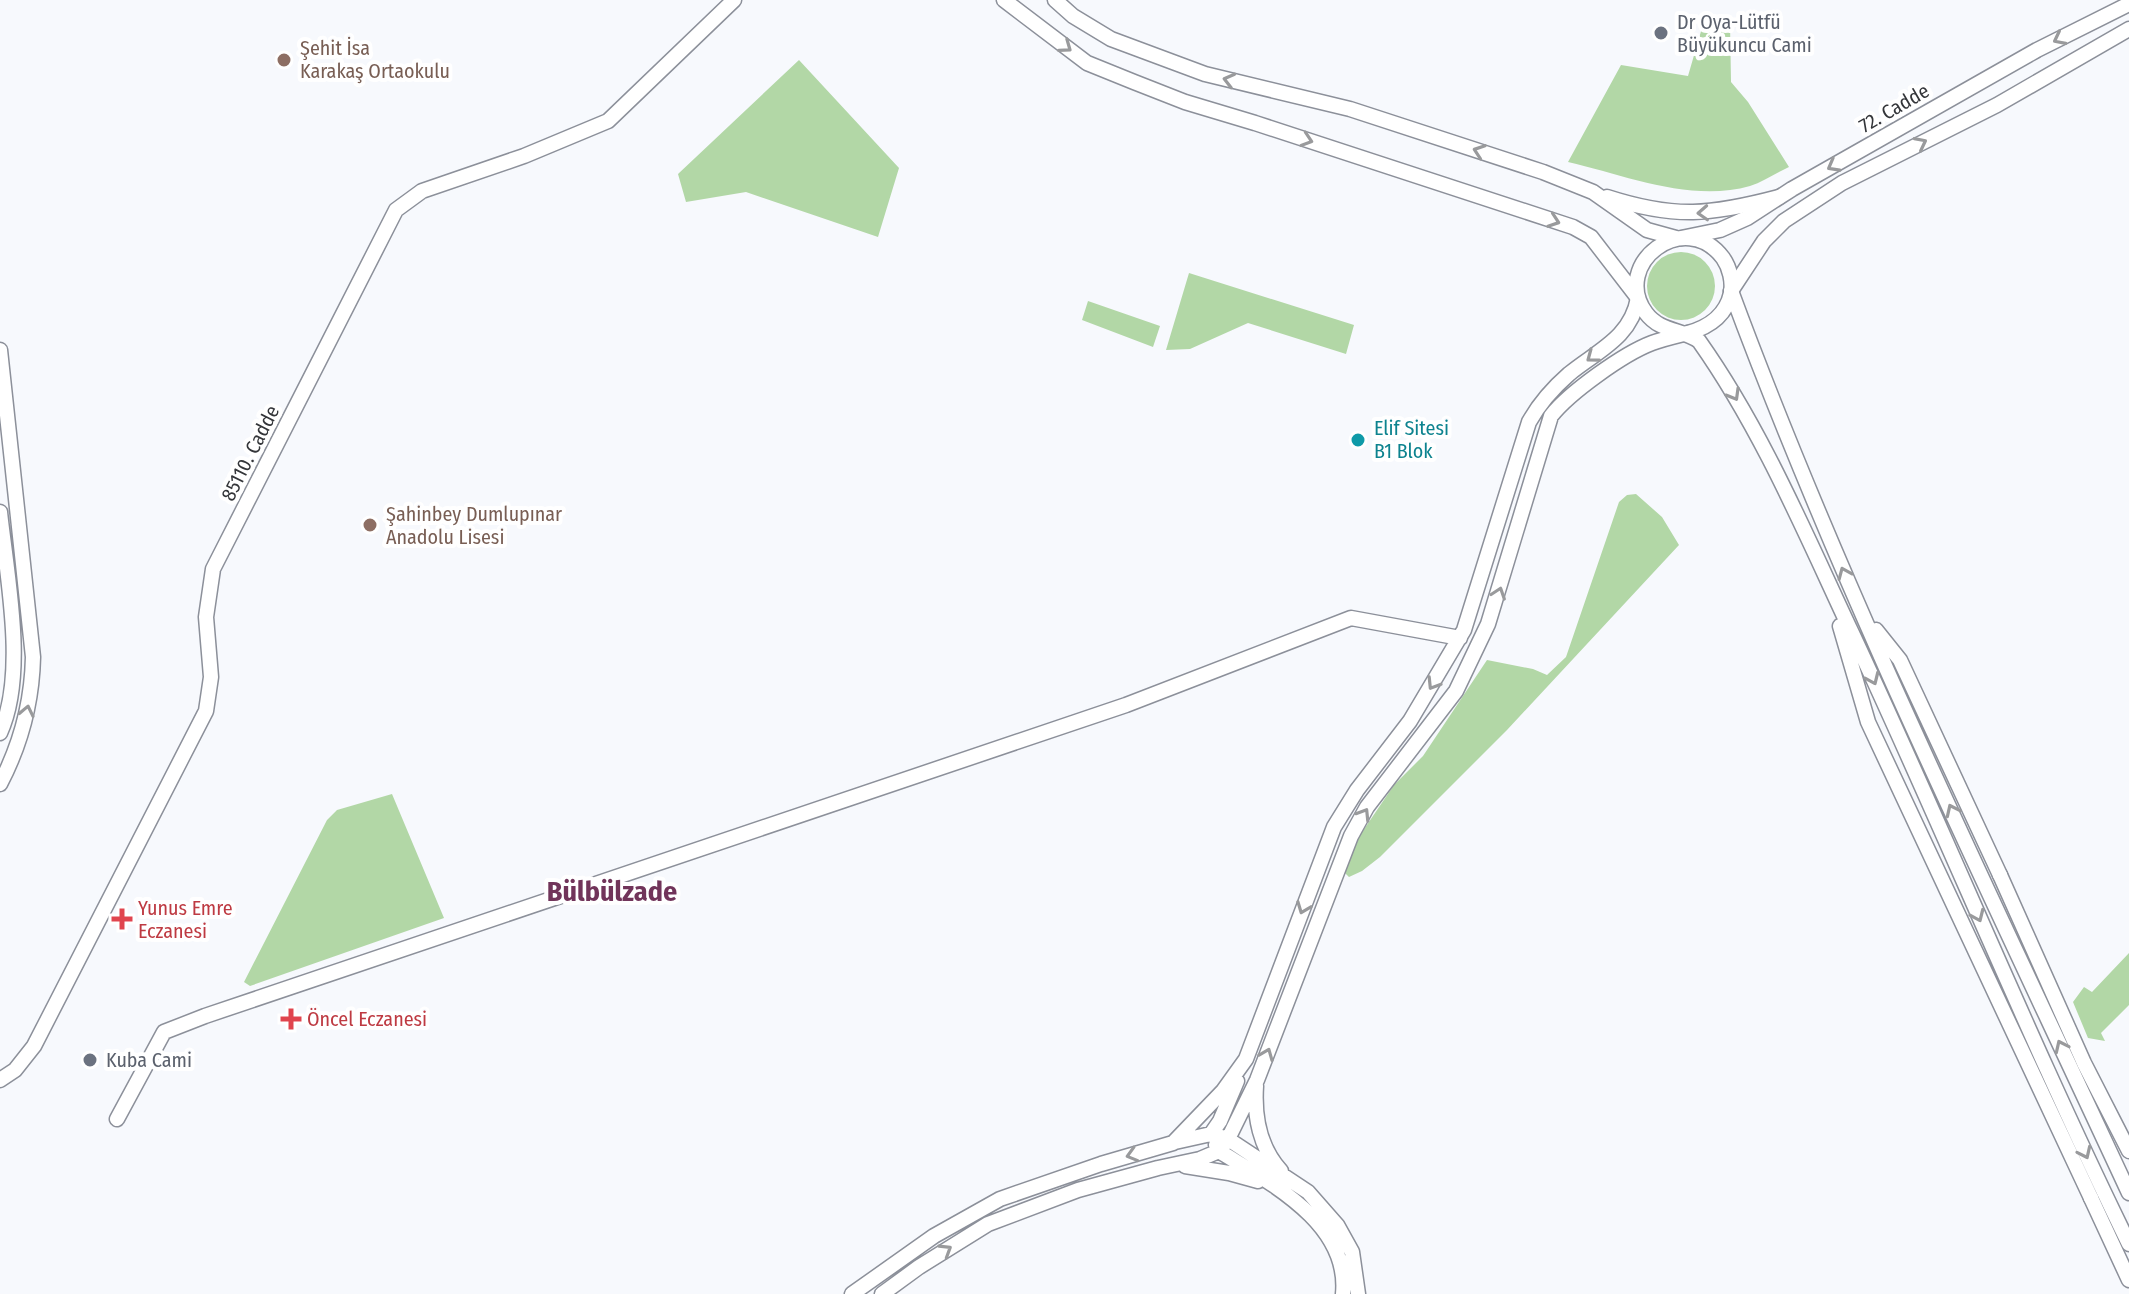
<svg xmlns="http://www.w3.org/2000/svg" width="2129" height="1294" viewBox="0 0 2129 1294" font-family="'Fira Sans Condensed',sans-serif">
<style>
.green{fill:#b2d7a6}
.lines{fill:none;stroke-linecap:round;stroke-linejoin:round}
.secondary-casing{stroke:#8c909a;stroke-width:17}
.primary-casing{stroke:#8c909a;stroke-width:17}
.secondary{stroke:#fff;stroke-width:14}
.primary{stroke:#fff;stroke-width:14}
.oneway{stroke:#999a9c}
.worship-dot{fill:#6b7280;stroke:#fff;stroke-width:3}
.education-dot{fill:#8d6e63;stroke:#fff;stroke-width:3}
.culture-dot{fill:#0f9aa8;stroke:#fff;stroke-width:3}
.health-dot{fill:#e0444e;stroke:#fff;stroke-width:3}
.labels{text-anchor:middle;stroke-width:8;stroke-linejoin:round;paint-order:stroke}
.worship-label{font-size:20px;fill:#5b616d;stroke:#fff;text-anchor:start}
.education-label{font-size:20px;fill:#785e54;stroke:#fff;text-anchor:start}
.street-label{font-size:20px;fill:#333539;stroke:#fff}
.culture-label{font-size:20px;fill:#0d838f;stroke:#fff;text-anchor:start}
.health-label{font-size:20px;fill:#be3a42;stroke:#fff;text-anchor:start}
.district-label{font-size:28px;font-weight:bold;fill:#71345a;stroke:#fff}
</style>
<rect width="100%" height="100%" fill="#f7f9fd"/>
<path class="green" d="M1704,21L1730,23L1731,82L1748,102L1789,167C1776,173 1763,182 1750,186C1691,203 1625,175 1568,162L1621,65L1688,76Z
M799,60L899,168L878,237L746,192L686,202L678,174Z
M1647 286a34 34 0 1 1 68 0a34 34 0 1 1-68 0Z
M1189,273L1354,325L1346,354L1248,323L1190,349L1166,350Z
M1088,301L1160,326L1153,347L1082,320Z
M1636,494L1662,517L1679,545L1507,730L1380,857L1362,871L1349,877L1343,871L1356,841L1394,785L1423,756L1487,660L1533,669L1547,675L1566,657L1619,502L1627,495Z
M392,794L444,918L250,986L244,982L327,820L337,810Z
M2129,953V1005L2101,1033L2105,1041L2088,1038L2073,1002L2084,987L2092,992Z"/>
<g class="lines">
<defs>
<path id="secondary" d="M1681,238L1720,230L1747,218L1792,189L2037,50L2129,4
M1731,291L1764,241L1784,221L1842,183L1997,105L2129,29
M0,350L33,657C32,702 21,744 0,784
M0,512C7,577 27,674 0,733
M2000,875L2084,1063L2129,1151
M0,1080L15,1070L34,1046L206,711L211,677L206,617L213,569L396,210L422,191L524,156L608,121L734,0
M1256,1086C1254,1116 1260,1148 1281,1171
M117,1119L164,1032L205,1016L1126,705L1351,618L1460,638
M1211,1134L1220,1121L1237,1081
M1175,1142L1211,1134L1228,1139L1308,1192L1337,1225L1352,1252L1358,1294
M1216,1145L1219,1151C1270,1183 1350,1223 1343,1294
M1185,1166L1229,1173L1258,1181
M2091,1198L2129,1280
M852,1294L934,1236L1000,1199L1101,1164L1173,1143L1223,1091L1246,1059L1334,827L1357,790L1410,721L1464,630L1529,422C1539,404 1553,388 1569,374C1597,351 1631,338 1638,298
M882,1294L919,1267L988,1224L1078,1190L1158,1168L1200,1159L1219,1151L1228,1139L1257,1080L1351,836L1367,807L1456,691L1488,624L1551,416C1569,393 1623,354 1652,343C1663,339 1676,336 1688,333"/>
<path id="primary" d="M1004,0L1087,63L1134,82L1185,102L1255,123L1573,227L1591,237L1638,298
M1055,0L1073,16L1111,39L1205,74L1350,109L1543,172L1593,192L1647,230L1676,238
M1607,197C1675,219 1711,215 1779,197
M1731,291C1845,599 1991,895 2129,1193
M1688,333C1709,327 1726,316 1731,293C1733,282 1730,268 1723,258C1685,207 1610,264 1646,313C1660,332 1682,329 1699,341C1762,430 1805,533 1851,631C1946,834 2030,1042 2129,1244
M1840,626L1868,722L2091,1198
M1876,630L1900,660L2000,875"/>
</defs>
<use href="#secondary" class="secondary-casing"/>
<use href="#primary" class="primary-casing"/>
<use href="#secondary" class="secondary"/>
<use href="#primary" class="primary"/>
</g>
<defs><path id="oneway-chevron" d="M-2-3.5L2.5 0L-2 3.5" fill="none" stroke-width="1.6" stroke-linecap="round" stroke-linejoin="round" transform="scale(2)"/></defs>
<g class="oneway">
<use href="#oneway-chevron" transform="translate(2059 39) rotate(153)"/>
<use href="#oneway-chevron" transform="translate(1066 47) rotate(36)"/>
<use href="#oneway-chevron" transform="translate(1229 80) rotate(-166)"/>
<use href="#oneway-chevron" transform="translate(1307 140) rotate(18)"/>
<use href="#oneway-chevron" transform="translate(1921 143) rotate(-27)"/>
<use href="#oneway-chevron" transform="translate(1479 151) rotate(-161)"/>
<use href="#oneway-chevron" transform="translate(1833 166) rotate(151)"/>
<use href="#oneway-chevron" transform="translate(1703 213) rotate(177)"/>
<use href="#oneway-chevron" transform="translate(1554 221) rotate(19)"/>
<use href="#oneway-chevron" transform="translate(1592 357) rotate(143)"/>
<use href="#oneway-chevron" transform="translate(1734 395) rotate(60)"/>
<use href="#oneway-chevron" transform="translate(1844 573) rotate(-113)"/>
<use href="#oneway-chevron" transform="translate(1499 593) rotate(-71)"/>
<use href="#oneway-chevron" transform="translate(1873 679) rotate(66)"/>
<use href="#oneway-chevron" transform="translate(1433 684) rotate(122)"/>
<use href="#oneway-chevron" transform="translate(27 711) rotate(-78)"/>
<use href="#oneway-chevron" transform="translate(1952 810) rotate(-115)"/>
<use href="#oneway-chevron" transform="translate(1364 814) rotate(-58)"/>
<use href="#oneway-chevron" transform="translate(1303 908) rotate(111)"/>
<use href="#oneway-chevron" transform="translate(1978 916) rotate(66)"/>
<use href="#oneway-chevron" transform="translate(2061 1046) rotate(-115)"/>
<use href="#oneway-chevron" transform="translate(1267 1054) rotate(-68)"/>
<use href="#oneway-chevron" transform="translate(2085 1153) rotate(65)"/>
<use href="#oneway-chevron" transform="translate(1132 1155) rotate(164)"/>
<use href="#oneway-chevron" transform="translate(946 1250) rotate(-32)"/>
</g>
<g class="worship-dot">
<circle cx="1661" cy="33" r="8"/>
<circle cx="90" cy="1060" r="8"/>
</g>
<g class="education-dot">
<circle cx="284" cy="60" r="8"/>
<circle cx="370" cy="525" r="8"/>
</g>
<circle class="culture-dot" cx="1358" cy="440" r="8"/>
<g class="health-dot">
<path d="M118 907h8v8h8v8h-8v8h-8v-8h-8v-8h8z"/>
<path d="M287 1007h8v8h8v8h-8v8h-8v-8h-8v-8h8z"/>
</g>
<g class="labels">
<g class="worship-label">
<text x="1677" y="29">Dr Oya-Lütfü<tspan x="1677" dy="23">Büyükuncu Cami</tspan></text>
<text x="106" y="1067">Kuba Cami</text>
</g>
<g class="education-label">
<text x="300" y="55">Şehit İsa<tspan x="300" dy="23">Karakaş Ortaokulu</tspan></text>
<text x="386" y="521">Şahinbey Dumlupınar<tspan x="386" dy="23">Anadolu Lisesi</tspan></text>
</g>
<g class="street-label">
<text transform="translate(1894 108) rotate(-30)" y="7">72. Cadde</text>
<text transform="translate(250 453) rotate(-63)" y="7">85110. Cadde</text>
</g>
<g class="culture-label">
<text x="1374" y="435">Elif Sitesi<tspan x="1374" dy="23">B1 Blok</tspan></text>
</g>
<g class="health-label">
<text x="138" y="915">Yunus Emre<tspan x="138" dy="23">Eczanesi</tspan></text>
<text x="307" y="1026">Öncel Eczanesi</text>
</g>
<g class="district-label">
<text x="612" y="901">Bülbülzade</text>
</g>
</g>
</svg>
